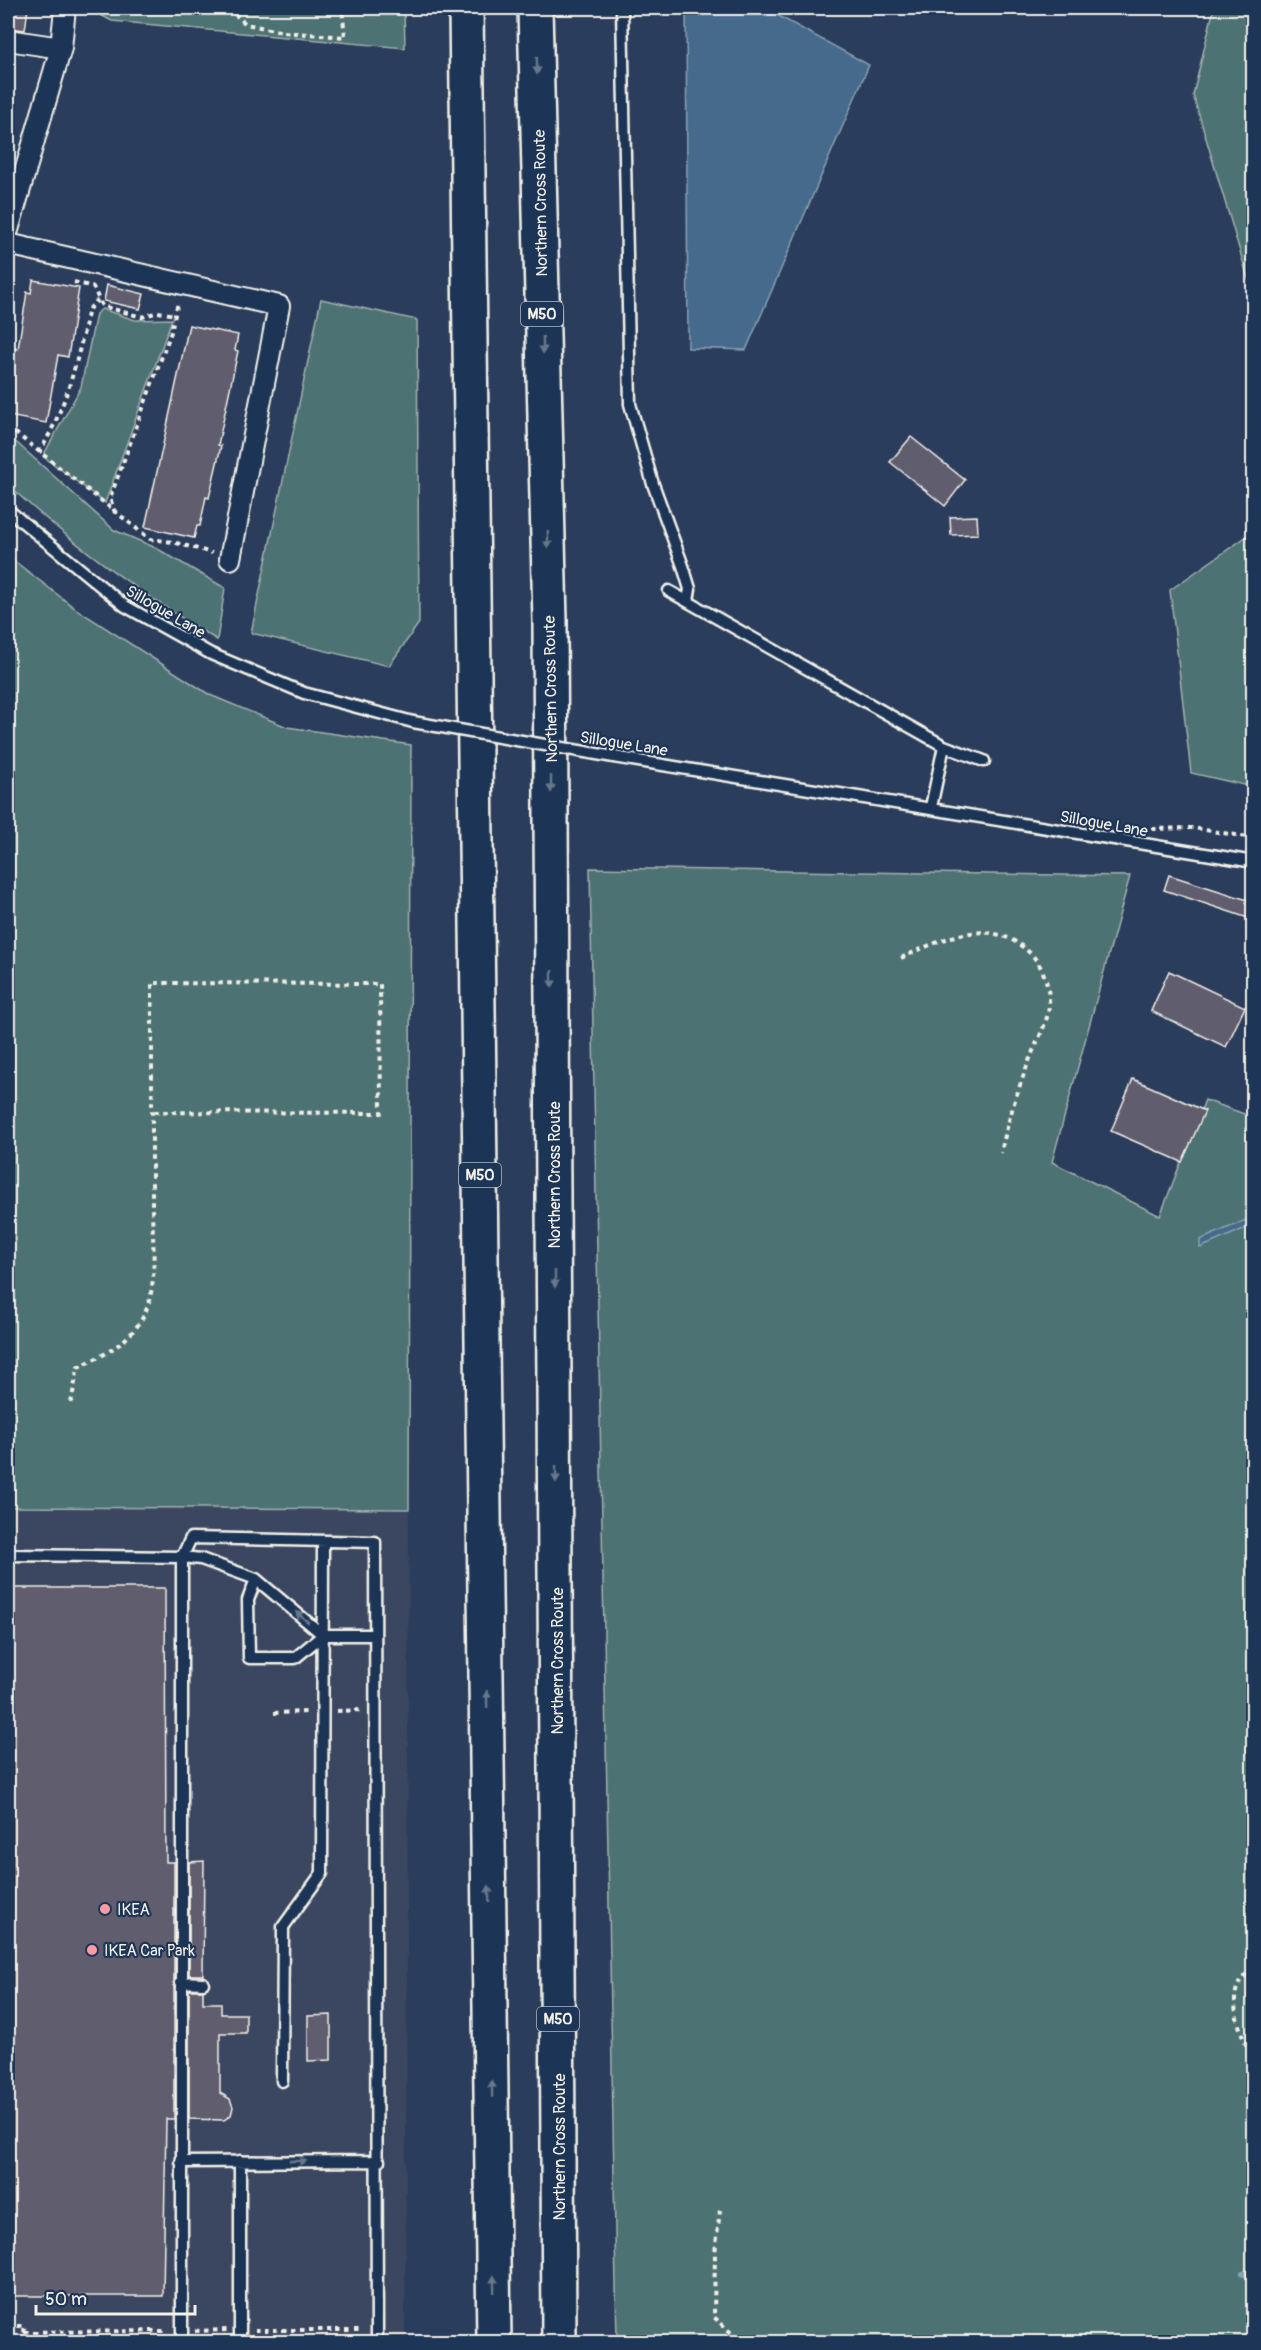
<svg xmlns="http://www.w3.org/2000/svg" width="1261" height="2350" viewBox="0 0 1261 2350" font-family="Pangolin,sans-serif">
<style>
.built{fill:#3b4761}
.green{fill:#4e7273;stroke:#a1b2ae;stroke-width:1.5}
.water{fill:#446b8c;stroke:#8aa1b1;stroke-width:1.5}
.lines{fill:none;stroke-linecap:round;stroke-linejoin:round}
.stream{stroke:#8aa1b1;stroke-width:6}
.building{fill:#615d6e;stroke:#f4f1e8;stroke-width:1.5}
.service-casing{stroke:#f4f1e8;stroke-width:15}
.minor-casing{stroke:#f4f1e8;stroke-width:24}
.motorway-casing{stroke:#f4f1e8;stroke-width:38}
.path{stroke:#f4f1e8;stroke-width:4;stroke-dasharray:4.5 4.5;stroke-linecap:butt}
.service{stroke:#1d3557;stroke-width:10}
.minor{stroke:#1d3557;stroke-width:20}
.motorway{stroke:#1d3557;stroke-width:33}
.service-bridge-casing{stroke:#f4f1e8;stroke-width:15;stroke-linecap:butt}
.service-bridge{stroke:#1d3557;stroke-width:10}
.oneway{fill:#68778a}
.poi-dot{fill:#ff9aa2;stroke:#1d3557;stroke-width:2}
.labels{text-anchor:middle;stroke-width:4.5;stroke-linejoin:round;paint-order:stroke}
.shield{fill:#1d3557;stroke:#b4b9bc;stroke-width:1.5}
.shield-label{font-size:15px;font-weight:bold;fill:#f4f1e8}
.street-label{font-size:16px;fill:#f4f1e8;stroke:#1d3557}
.poi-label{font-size:16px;fill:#f4f1e8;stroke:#1d3557;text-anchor:start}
</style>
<rect width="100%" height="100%" fill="#2b3d5c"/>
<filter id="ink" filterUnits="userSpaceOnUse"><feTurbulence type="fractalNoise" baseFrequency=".0167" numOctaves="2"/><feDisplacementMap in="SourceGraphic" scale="12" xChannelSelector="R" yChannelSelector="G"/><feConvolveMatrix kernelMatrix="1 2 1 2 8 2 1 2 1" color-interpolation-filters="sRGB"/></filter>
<g filter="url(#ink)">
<path class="built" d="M8,1507L409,1509L405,2342H8Z"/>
<path class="green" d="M87,8H404L405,48L112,21Z
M1214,8H1253V295L1193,95Z
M321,299L417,320L419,623L389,666L251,633Z
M102,309L135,320L172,319L105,503L43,456L81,387L96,314Z
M8,435L114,530L156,548L225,588L217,640C141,594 73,545 8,485Z
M1253,532V787L1191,773L1170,590Z
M8,556L76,609L210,695L287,727L411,745L409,1509L8,1507Z
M590,868L1130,876L1052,1162L1160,1216L1205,1100L1253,1117V2342H617Z"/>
<path class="water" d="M686,8H764L869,65L746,350L688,348Z
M1253,1217V1225L1200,1248V1240Z"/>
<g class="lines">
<path class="stream" d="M1243,2274L1254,2271"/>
</g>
<path class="building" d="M8,8H28L25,30L8,28Z
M33,280L79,288L68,357L58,355L46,423L8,416V368L11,347L18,349L27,292L31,293Z
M107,285L144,294L140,309L104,301Z
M189,325L238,335L235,350L238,351L218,445L221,446L209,498L206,497L200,526H197L194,538L145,527Z
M911,437L965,480L945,506L890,462Z
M977,516L978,534L951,535L950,517Z
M1169,875L1254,902V920L1164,890Z
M1169,971L1245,1007L1226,1047L1151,1011Z
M1133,1079L1205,1111L1182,1162L1111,1131Z
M8,1588H165L166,1862H174V2119H166L163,2296H8Z
M204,1861L203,1975H189V1862Z
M189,1990H203V2003H221V2014H246V2033H220V2093L230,2099L233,2107L231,2115L224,2120L189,2119Z
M331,2015V2060L308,2061V2016Z"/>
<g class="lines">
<defs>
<path id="service" d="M622,8L630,404L653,484L683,566L690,589L688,601
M8,510L125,606L211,654L304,693L413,722
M669,591L944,746L984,761
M614,757L1254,862
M931,807L944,746
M8,1555L182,1557L191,1538L375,1542L377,2342
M256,1579L248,1600L249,1658H295L323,1635
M181,1982L203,1983
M282,2081L283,1927L322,1873L323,1541
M240,2161V2342
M181,2162L379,2161
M182,2342V1557L201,1559L256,1579L323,1635H375"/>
<path id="minor" d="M8,40L61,48
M8,230L61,48L65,8
M8,244L279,306L230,559"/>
<path id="motorway" d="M466,8L494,2342
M535,8L550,621L559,2342"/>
</defs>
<use href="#service" class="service-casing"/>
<use href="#minor" class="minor-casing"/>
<use href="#motorway" class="motorway-casing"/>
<path class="path" d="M228,8L246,24L283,32L345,37L342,8
M74,282L93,287L102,306L142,317L158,312L175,315
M8,427L150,539L173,542L212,553
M39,453C67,406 77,362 89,309L98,300
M115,513L110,498L171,332L178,302
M1152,829L1193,828L1254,838
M901,958C946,938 989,914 1031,954C1043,966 1050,987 1049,1005C1048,1023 1037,1040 1031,1056C1018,1088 1008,1120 1001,1153
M71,1403L78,1367C105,1355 130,1342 144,1315C159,1284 152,1239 152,1206C152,1132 152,1057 152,983L380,984L381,1113L152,1112
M337,1711L363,1710
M274,1713L309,1712
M1254,1969C1218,1988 1242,2035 1254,2063
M720,2210L715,2253L714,2317L741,2342
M8,2326H24L25,2342
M255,2330H362
M195,2331L227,2330
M24,2332L167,2331"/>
<use href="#service" class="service"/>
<use href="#minor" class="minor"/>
<use href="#motorway" class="motorway"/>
<defs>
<path id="service-bridge" d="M413,722L614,757"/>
</defs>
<use href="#service-bridge" class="service-bridge-casing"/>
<use href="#service-bridge" class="service-bridge"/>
</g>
<defs><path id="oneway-solid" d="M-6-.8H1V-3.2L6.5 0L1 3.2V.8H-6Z" transform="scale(1.5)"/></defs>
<g class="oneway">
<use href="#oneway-solid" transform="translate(537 66) rotate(89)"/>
<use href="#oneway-solid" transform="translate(543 345) rotate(89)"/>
<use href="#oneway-solid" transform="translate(548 540) rotate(89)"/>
<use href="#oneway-solid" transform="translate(551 784) rotate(90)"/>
<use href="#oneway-solid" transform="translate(552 979) rotate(90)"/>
<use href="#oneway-solid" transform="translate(555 1279) rotate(90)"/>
<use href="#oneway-solid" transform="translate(556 1474) rotate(90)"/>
<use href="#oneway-solid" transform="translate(302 1617) rotate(-140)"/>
<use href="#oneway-solid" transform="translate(487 1699) rotate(-91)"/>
<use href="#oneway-solid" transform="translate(489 1894) rotate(-91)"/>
<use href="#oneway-solid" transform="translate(492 2089) rotate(-91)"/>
<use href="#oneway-solid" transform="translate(298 2161)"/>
<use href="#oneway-solid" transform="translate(494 2284) rotate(-91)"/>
</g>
</g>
<g class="poi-dot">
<circle cx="105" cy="1909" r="6"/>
<circle cx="92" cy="1950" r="6"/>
</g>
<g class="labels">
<g class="shield">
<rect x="521" y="302" width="42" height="24" rx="4.5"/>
<rect x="459" y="1163" width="42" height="24" rx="4.5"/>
<rect x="537" y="2007" width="42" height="24" rx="4.5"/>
</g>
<g class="shield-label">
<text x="542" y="319">M50</text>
<text x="480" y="1180">M50</text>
<text x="558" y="2024">M50</text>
</g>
<g class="street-label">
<text transform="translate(540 203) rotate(-91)" y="6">Northern Cross Route</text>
<text transform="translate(166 611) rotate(30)" y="6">Sillogue Lane</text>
<text transform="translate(550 689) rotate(-91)" y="6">Northern Cross Route</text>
<text transform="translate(624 743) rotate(9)" y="6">Sillogue Lane</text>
<text transform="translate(1104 823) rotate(10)" y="6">Sillogue Lane</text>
<text transform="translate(554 1175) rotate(-90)" y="6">Northern Cross Route</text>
<text transform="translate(557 1661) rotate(-90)" y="6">Northern Cross Route</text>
<text transform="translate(559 2147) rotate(-90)" y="6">Northern Cross Route</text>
</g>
<g class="poi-label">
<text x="117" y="1915">IKEA</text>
<text x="104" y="1956">IKEA Car Park</text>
</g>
</g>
<rect width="1261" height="2350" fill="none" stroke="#1d3557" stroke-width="30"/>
<rect x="15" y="15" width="1231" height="2320" fill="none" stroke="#f4f1e8" stroke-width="2" filter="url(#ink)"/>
<path d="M36 2305v9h159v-9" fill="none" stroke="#f4f1e8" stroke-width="3"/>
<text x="45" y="2305" font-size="18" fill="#f4f1e8" stroke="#1d3557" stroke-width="4.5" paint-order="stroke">50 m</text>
</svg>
